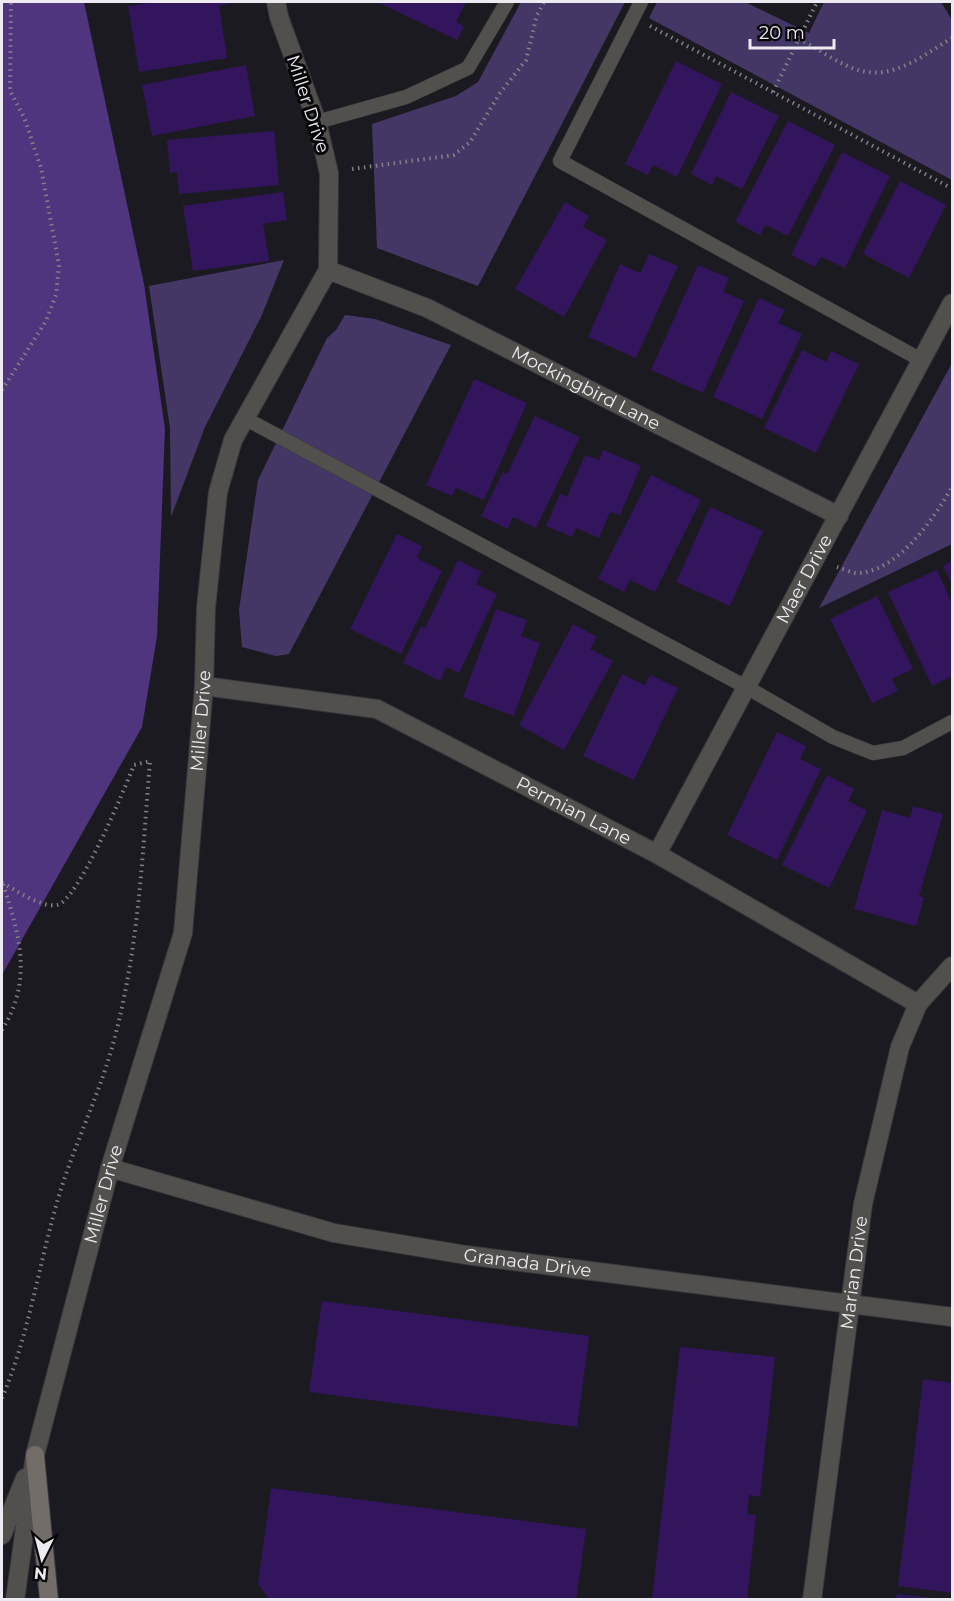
<svg xmlns="http://www.w3.org/2000/svg" width="954" height="1601" viewBox="0 0 954 1601" font-family="Montserrat,sans-serif">
<style>
.green{fill:#453765}
.forest{fill:#4e357e}
.building{fill:#32155c}
.lines{fill:none;stroke-linecap:round;stroke-linejoin:round}
.lane-casing{stroke:#39373e;stroke-width:15}
.street-casing{stroke:#39373e;stroke-width:20}
.secondary-casing{stroke:#39373e;stroke-width:20}
.path{stroke:#838187;stroke-width:4;stroke-dasharray:1.5 4.5;stroke-linecap:butt}
.lane{stroke:#52504c;stroke-width:14}
.street{stroke:#52504c;stroke-width:18}
.secondary{stroke:#726d68;stroke-width:18}
.labels{text-anchor:middle;stroke-width:6;stroke-linejoin:round;paint-order:stroke}
.street-label{font-size:18px;fill:#edebf1;stroke:#060608}
</style>
<rect width="100%" height="100%" fill="#1c1a21"/>
<path class="green" d="M521,2H625L478,286L377,248L372,124L456,96L478,82Z
M657,2H745L809,33L824,2H941L952,20V180L649,18Z
M284,260L261,317L205,427L171,517L170,428L149,286Z
M345,315L375,319L451,345L289,654L276,656L242,647L239,610L258,480L327,338L336,330Z
M952,363V544L819,608Z"/>
<path class="forest" d="M2,2H84L144,284L165,429L157,636L142,727L2,975Z"/>
<path class="building" d="M157,2H234L219,6L227,58L139,72L128,6Z
M377,2H466L456,22L464,26L457,40Z
M676,61L722,84L677,177L653,165L648,175L625,164Z
M246,65L255,116L152,136L142,85Z
M731,92L779,116L742,189L716,176L712,185L691,174Z
M788,121L835,145L788,236L766,225L760,235L735,222Z
M274,131L279,185L179,194L177,172L170,173L167,140Z
M842,152L890,176L845,268L821,257L815,267L791,255Z
M900,181L946,205L909,278L863,254Z
M283,192L287,220L263,224L269,261L193,271L183,206Z
M565,202L589,216L583,227L607,240L564,317L515,289Z
M649,254L678,266L636,358L588,337L620,264L640,273Z
M698,265L729,278L723,292L744,301L703,393L651,370Z
M759,298L785,310L778,323L802,334L762,419L713,397Z
M802,350L826,362L831,351L859,364L816,453L764,428Z
M474,379L527,403L484,500L456,488L452,496L426,485Z
M535,416L580,437L536,528L513,517L508,529L481,516L503,472L507,474Z
M603,450L641,466L620,515L610,512L599,538L576,528L572,537L546,526L560,494L567,497L585,455L599,460Z
M651,475L701,500L655,592L630,580L624,592L598,579Z
M710,507L763,531L730,606L676,582Z
M397,534L422,546L417,558L442,571L401,654L350,629Z
M458,560L482,572L476,584L497,594L459,673L446,667L440,681L403,663L421,626L425,628Z
M952,561V584L943,566Z
M937,570L952,603V676L932,686L888,592Z
M877,596L913,669L892,679L898,691L872,703L830,619Z
M496,609L527,620L521,636L540,643L514,716L463,697Z
M573,624L597,637L590,649L613,661L564,750L519,725Z
M622,674L645,685L650,675L678,688L634,780L583,756Z
M777,732L806,746L800,759L821,769L777,860L727,835Z
M827,775L854,789L848,801L867,811L829,888L782,865Z
M913,806L943,814L919,896L924,898L916,926L854,909L882,810L910,818Z
M322,1301L589,1336L577,1427L309,1392Z
M680,1347L775,1357L760,1497L749,1495L747,1514L756,1515L747,1600H652Z
M923,1379L952,1383V1593L898,1586Z
M271,1488L586,1529L576,1600H270L258,1584Z
M897,1594L934,1598V1600H896Z"/>
<g class="lines">
<defs>
<path id="lane" d="M641,2L560,161L923,361
M317,122L406,97L468,68L507,2
M246,419L748,688L833,737L873,753L903,748L952,722"/>
<g id="street">
<path id="s1" d="M328,270L427,308L839,516"/>
<path id="s2" d="M204,686L377,709L657,854L918,1004"/>
<path id="s3" d="M657,854L952,303"/>
<path id="s4" d="M110,1168L334,1233L466,1255L952,1317"/>
<path d="M2,1535L25,1478"/>
<path id="s5" d="M15,1600L35,1455L110,1168L183,933L204,686L206,608L218,492L233,440L328,270L329,173L317,122L279,17L276,2"/>
<path id="s6" d="M812,1600L863,1204L900,1047L918,1004L952,966"/>
</g>
<path id="secondary" d="M35,1455L49,1600"/>
</defs>
<use href="#lane" class="lane-casing"/>
<use href="#street" class="street-casing"/>
<use href="#secondary" class="secondary-casing"/>
<path class="path" d="M650,26L951,188
M799,39C817,48 843,67 862,71C895,79 925,54 952,38
M773,92L817,2
M352,169L454,155L470,142L500,93L526,60L537,15L544,2
M2,390L46,321L56,295L59,265L41,168L24,117L10,91L11,2
M837,567C844,569 853,574 860,573C900,569 934,518 952,487
M2,1030C33,980 20,937 3,884
M2,1398C28,1337 38,1270 56,1206C71,1151 98,1099 113,1044C139,948 142,859 150,761L134,765C125,788 78,901 57,905C41,908 16,890 2,883"/>
<use href="#lane" class="lane"/>
<use href="#street" class="street"/>
<use href="#secondary" class="secondary"/>
</g>
<g class="labels">
<g class="street-label">
<text transform="translate(308 104) rotate(72)" y="6">Miller Drive</text>
<text dy="6" stroke="none"><textPath href="#s1" startOffset="284">Mockingbird Lane</textPath></text>
<text dy="6" stroke="none"><textPath href="#s3" startOffset="312">Maer Drive</textPath></text>
<text dy="6" stroke="none"><textPath href="#s5" startOffset="902">Miller Drive</textPath></text>
<text dy="6" stroke="none"><textPath href="#s2" startOffset="396">Permian Lane</textPath></text>
<text dy="6" stroke="none"><textPath href="#s5" startOffset="416">Miller Drive</textPath></text>
<text dy="6" stroke="none"><textPath href="#s4" startOffset="429">Granada Drive</textPath></text>
<text dy="6" stroke="none"><textPath href="#s6" startOffset="330">Marian Drive</textPath></text>
</g>
</g>
<rect width="954" height="1601" fill="none" stroke="#edebf1" stroke-width="6"/>
<g transform="translate(42 1559) rotate(186)" stroke="#060608" stroke-width="4.5" paint-order="stroke">
<path d="M0-4.5L10 22L0 15L-10 22Z" fill="#edebf1"/>
<text y="-9" font-size="16" font-weight="bold" text-anchor="middle" fill="#edebf1">N</text>
</g>
<path d="M750 39v9h84v-9" fill="none" stroke="#edebf1" stroke-width="3"/>
<text x="759" y="39" font-size="18" fill="#edebf1" stroke="#060608" stroke-width="4.5" paint-order="stroke">20 m</text>
</svg>
